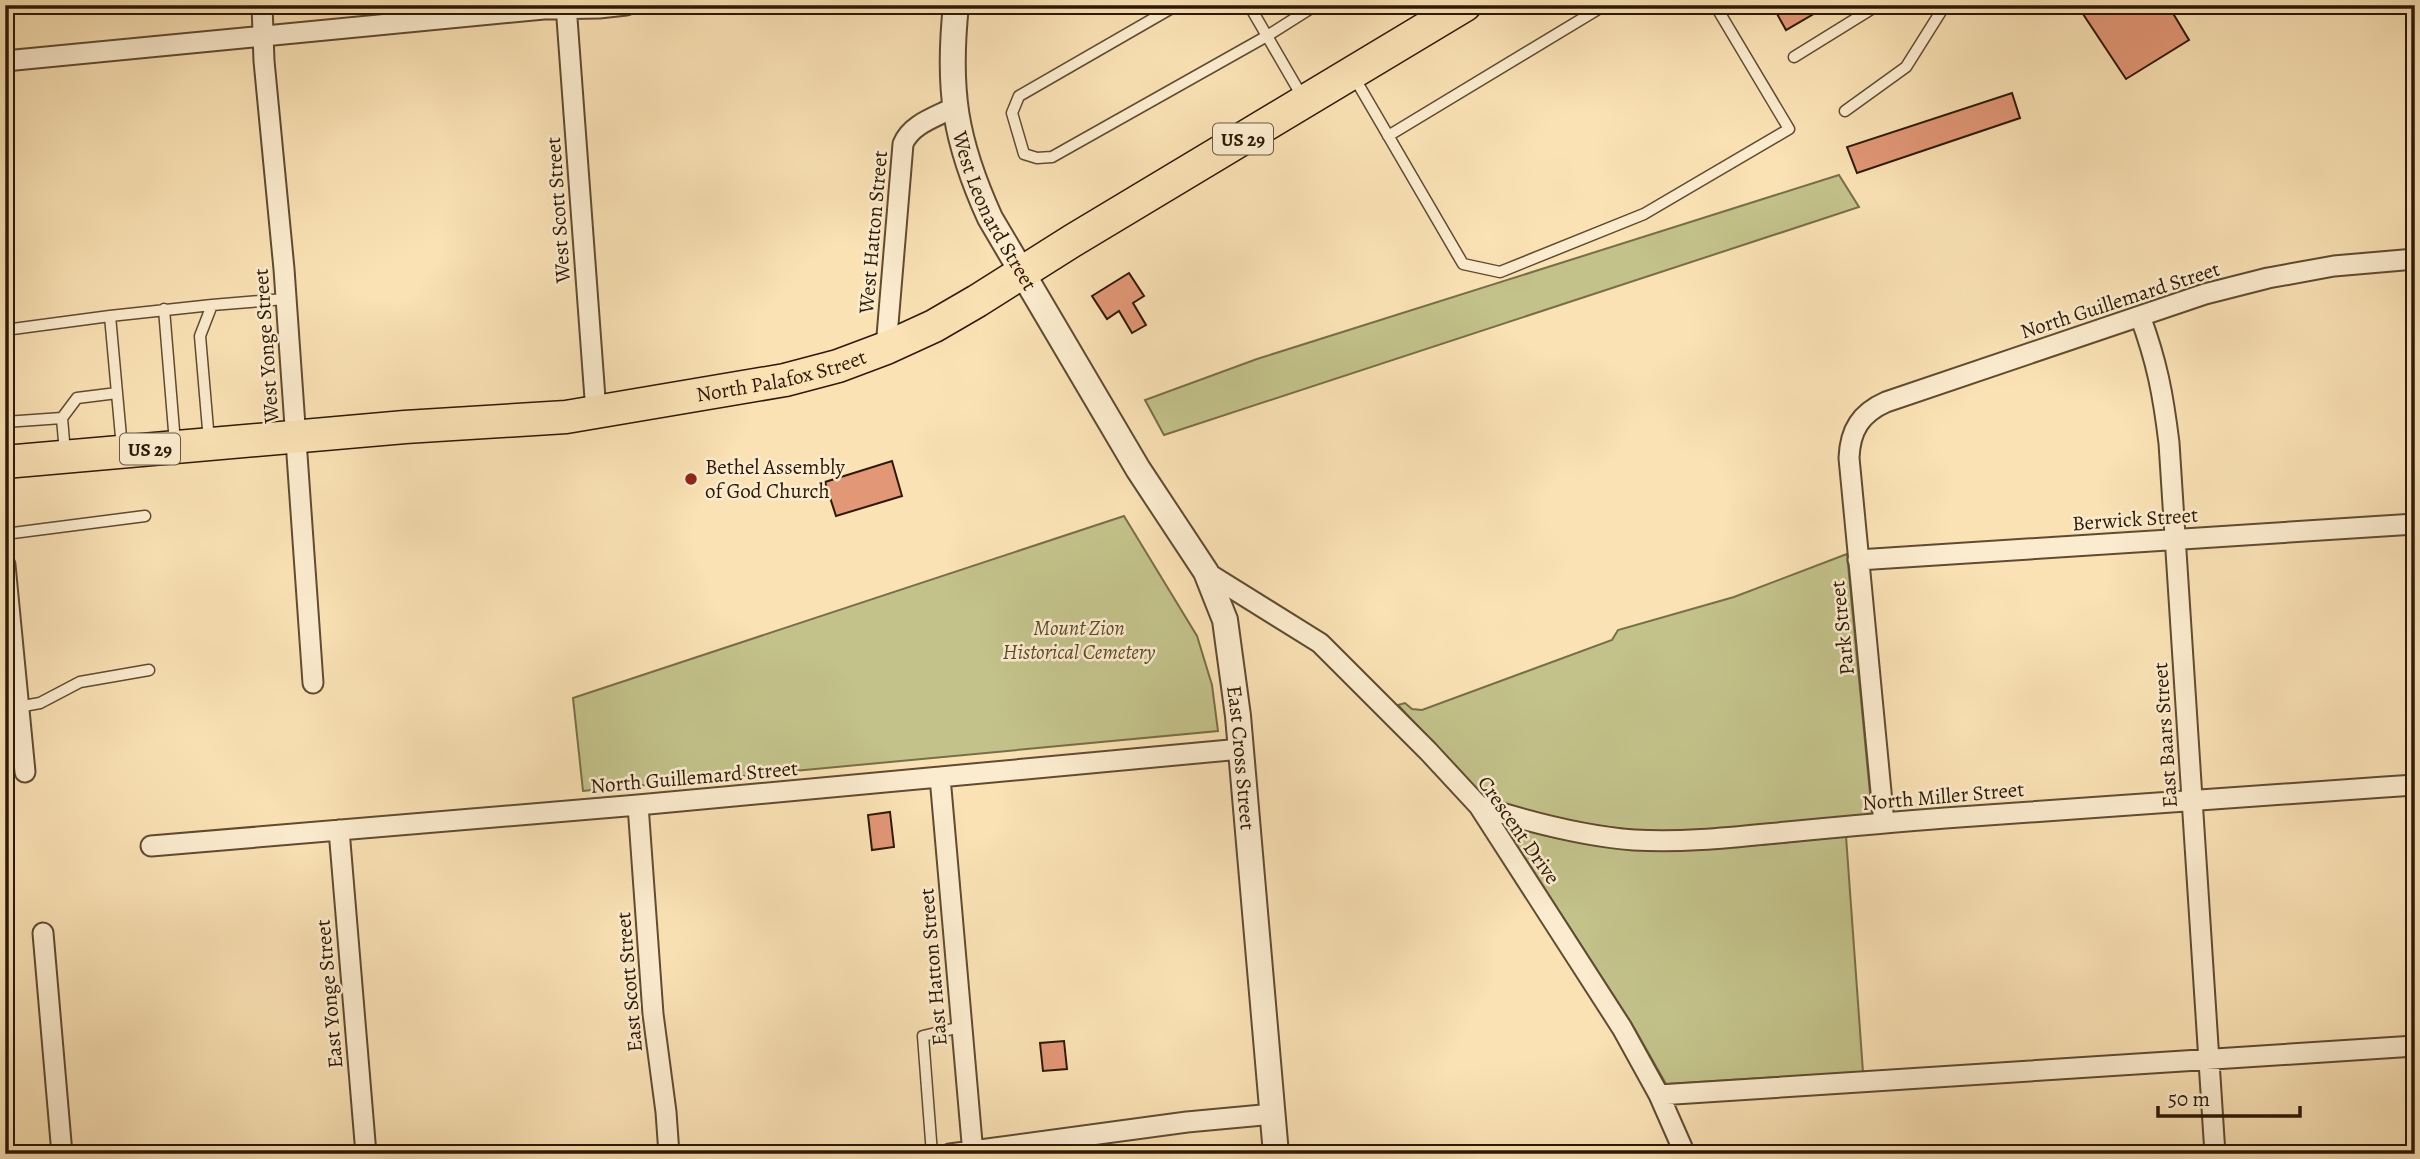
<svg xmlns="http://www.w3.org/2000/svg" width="2420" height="1159" viewBox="0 0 2420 1159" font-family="Alegreya,serif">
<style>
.green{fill:#c3c28a;stroke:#786e48;stroke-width:2}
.building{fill:#e29777;stroke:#2d1905;stroke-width:2}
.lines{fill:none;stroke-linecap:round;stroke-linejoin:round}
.service-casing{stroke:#604b31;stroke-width:13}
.minor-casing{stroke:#604b31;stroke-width:23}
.tertiary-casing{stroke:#604b31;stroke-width:28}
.primary-casing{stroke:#2d1905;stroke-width:35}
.service{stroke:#fceccf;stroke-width:10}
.minor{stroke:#fceccf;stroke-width:19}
.tertiary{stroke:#fceccf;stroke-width:24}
.primary{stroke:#fae2b5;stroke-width:32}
.poi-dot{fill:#8f2418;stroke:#fceccf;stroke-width:2.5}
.labels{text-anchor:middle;stroke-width:5;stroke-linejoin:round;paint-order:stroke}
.shield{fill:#fceccf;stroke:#6b5842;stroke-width:2}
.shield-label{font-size:19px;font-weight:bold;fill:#2d1905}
.street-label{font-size:21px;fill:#2d1905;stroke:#fceccf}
.poi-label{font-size:21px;fill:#2d1905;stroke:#fceccf;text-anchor:start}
.park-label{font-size:21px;font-style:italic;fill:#5a4c2d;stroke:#fceccf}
</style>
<rect width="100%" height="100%" fill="#fae2b5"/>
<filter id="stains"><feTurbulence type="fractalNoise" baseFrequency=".00286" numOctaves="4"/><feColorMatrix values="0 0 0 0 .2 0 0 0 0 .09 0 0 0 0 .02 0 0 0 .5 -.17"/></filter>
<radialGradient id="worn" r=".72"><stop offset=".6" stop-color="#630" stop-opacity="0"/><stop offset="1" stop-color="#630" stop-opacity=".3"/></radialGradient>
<path class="green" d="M1839,175L1859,207L1164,435L1145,400L1257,359Z
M1124,516L1197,636L1212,685L1218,731L583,791L573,698Z
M1847,554L1872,814L1735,829L1684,832L1633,830L1576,823L1526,811L1485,798L1398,705L1405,703L1412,709L1422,710L1612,640L1618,630L1734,597Z
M1503,824C1619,862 1727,849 1846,836L1863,1072L1666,1084L1632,1024Z"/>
<path class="building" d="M1772,5H1829L1786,30Z
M2077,5H2168L2189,40L2126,79Z
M2012,93L2020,118L1857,173L1847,147Z
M1129,273L1144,296L1133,303L1146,325L1132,333L1119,311L1107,319L1092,296Z
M892,461L902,496L836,516L825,482Z
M890,812L894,847L872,850L868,815Z
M1064,1041L1067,1069L1043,1071L1040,1043Z"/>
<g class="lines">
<defs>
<path id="service" d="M1177,5L1019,96L1012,113L1024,154L1037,158L1052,157L1267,36L1316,5
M1249,5L1303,98
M1794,57L1878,5
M1354,77L1463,264L1500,272L1644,214L1789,129L1715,5
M1845,111L1906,67L1945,5
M1388,136L1605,5
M164,309L175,443
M110,316L212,305
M5,330L110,316L122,448
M62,418L65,453
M5,422L62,418L77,398L117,393
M209,441L200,336L212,305L285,299
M5,534L145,516
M18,707L40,703L80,682L149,670
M932,1154L923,1036L961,1027"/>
<path id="minor" d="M262,5L264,61L284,269L313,683
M566,5L596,412
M5,61L544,9L599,8L626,5
M2140,316C2157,362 2163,394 2169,443L2215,1154
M886,348L903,144C911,124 936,117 955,107
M1858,560L2415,524
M5,565L25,772
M1206,572L1320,643L1428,751L1479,806L1622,1028L1659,1095L1685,1154
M940,777L973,1154
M638,805L653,1014L666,1112L669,1154
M1479,806C1529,822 1581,836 1634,840C1685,843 1735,837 1787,832C1839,827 1892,822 1945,818C2101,806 2258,795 2415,785
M1884,823L1849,458C1850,430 1861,413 1886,402L2205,294L2268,278L2334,266L2415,259
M339,830L366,1154
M151,846L638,805L1241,749
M43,933L62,1154
M1659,1095L2415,1046
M950,1154L1187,1122L1273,1114"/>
<g id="tertiary">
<path id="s1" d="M956,5C947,90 955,141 990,218L1138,469L1206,572L1225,620L1238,716L1276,1154"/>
</g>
<g id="primary">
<path id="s2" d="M5,462L405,427L566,417L785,380L838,366L886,348L934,326L977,301L1072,241L1465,5"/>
</g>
</defs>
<use href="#service" class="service-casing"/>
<use href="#minor" class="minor-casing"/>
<use href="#tertiary" class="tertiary-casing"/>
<use href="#primary" class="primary-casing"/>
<use href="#service" class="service"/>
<use href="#minor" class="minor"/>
<use href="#tertiary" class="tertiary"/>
<use href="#primary" class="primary"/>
</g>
<circle class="poi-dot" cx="691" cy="479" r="7"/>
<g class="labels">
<g class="shield">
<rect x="1213" y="123.5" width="60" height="31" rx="5"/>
<rect x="120" y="433.5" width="60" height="31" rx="5"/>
</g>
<g class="shield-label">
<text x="1243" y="146">US 29</text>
<text x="150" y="456">US 29</text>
</g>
<g class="street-label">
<text dy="7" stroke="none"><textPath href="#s1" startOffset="214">West Leonard Street</textPath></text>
<text transform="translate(558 210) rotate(-94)" y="7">West Scott Street</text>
<text transform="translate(873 232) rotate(-85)" y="7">West Hatton Street</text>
<text transform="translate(2120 300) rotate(-18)" y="7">North Guillemard Street</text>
<text transform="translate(266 346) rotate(-94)" y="7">West Yonge Street</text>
<text dy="7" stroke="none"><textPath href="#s2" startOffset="782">North Palafox Street</textPath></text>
<text transform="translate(2135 519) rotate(-4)" y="7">Berwick Street</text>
<text transform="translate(1842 628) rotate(-96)" y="7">Park Street</text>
<text transform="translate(2165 735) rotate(-94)" y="7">East Baars Street</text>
<text dy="7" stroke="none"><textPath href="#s1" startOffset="824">East Cross Street</textPath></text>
<text transform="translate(694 777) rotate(-5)" y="7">North Guillemard Street</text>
<text transform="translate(1943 796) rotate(-5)" y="7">North Miller Street</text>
<text transform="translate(1519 830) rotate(55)" y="7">Crescent Drive</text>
<text transform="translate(933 967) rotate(-95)" y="7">East Hatton Street</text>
<text transform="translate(629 982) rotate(-95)" y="7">East Scott Street</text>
<text transform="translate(329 994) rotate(-95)" y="7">East Yonge Street</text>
</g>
<g class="poi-label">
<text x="705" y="474">Bethel Assembly<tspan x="705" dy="24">of God Church</tspan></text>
</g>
<g class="park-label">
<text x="1079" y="635">Mount Zion<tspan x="1079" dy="24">Historical Cemetery</tspan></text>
</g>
</g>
<rect width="2420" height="1159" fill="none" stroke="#fae2b5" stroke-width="28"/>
<rect x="7" y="7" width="2406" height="1145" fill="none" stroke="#2d1905" stroke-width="3.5"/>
<rect x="14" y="14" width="2392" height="1131" fill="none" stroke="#2d1905" stroke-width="2"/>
<path d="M2158 1106v10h142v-10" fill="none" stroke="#2d1905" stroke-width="3.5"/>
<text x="2168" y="1106" font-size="21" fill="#2d1905" stroke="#fceccf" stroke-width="5" paint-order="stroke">50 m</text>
<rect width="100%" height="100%" filter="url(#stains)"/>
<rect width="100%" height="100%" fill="url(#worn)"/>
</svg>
